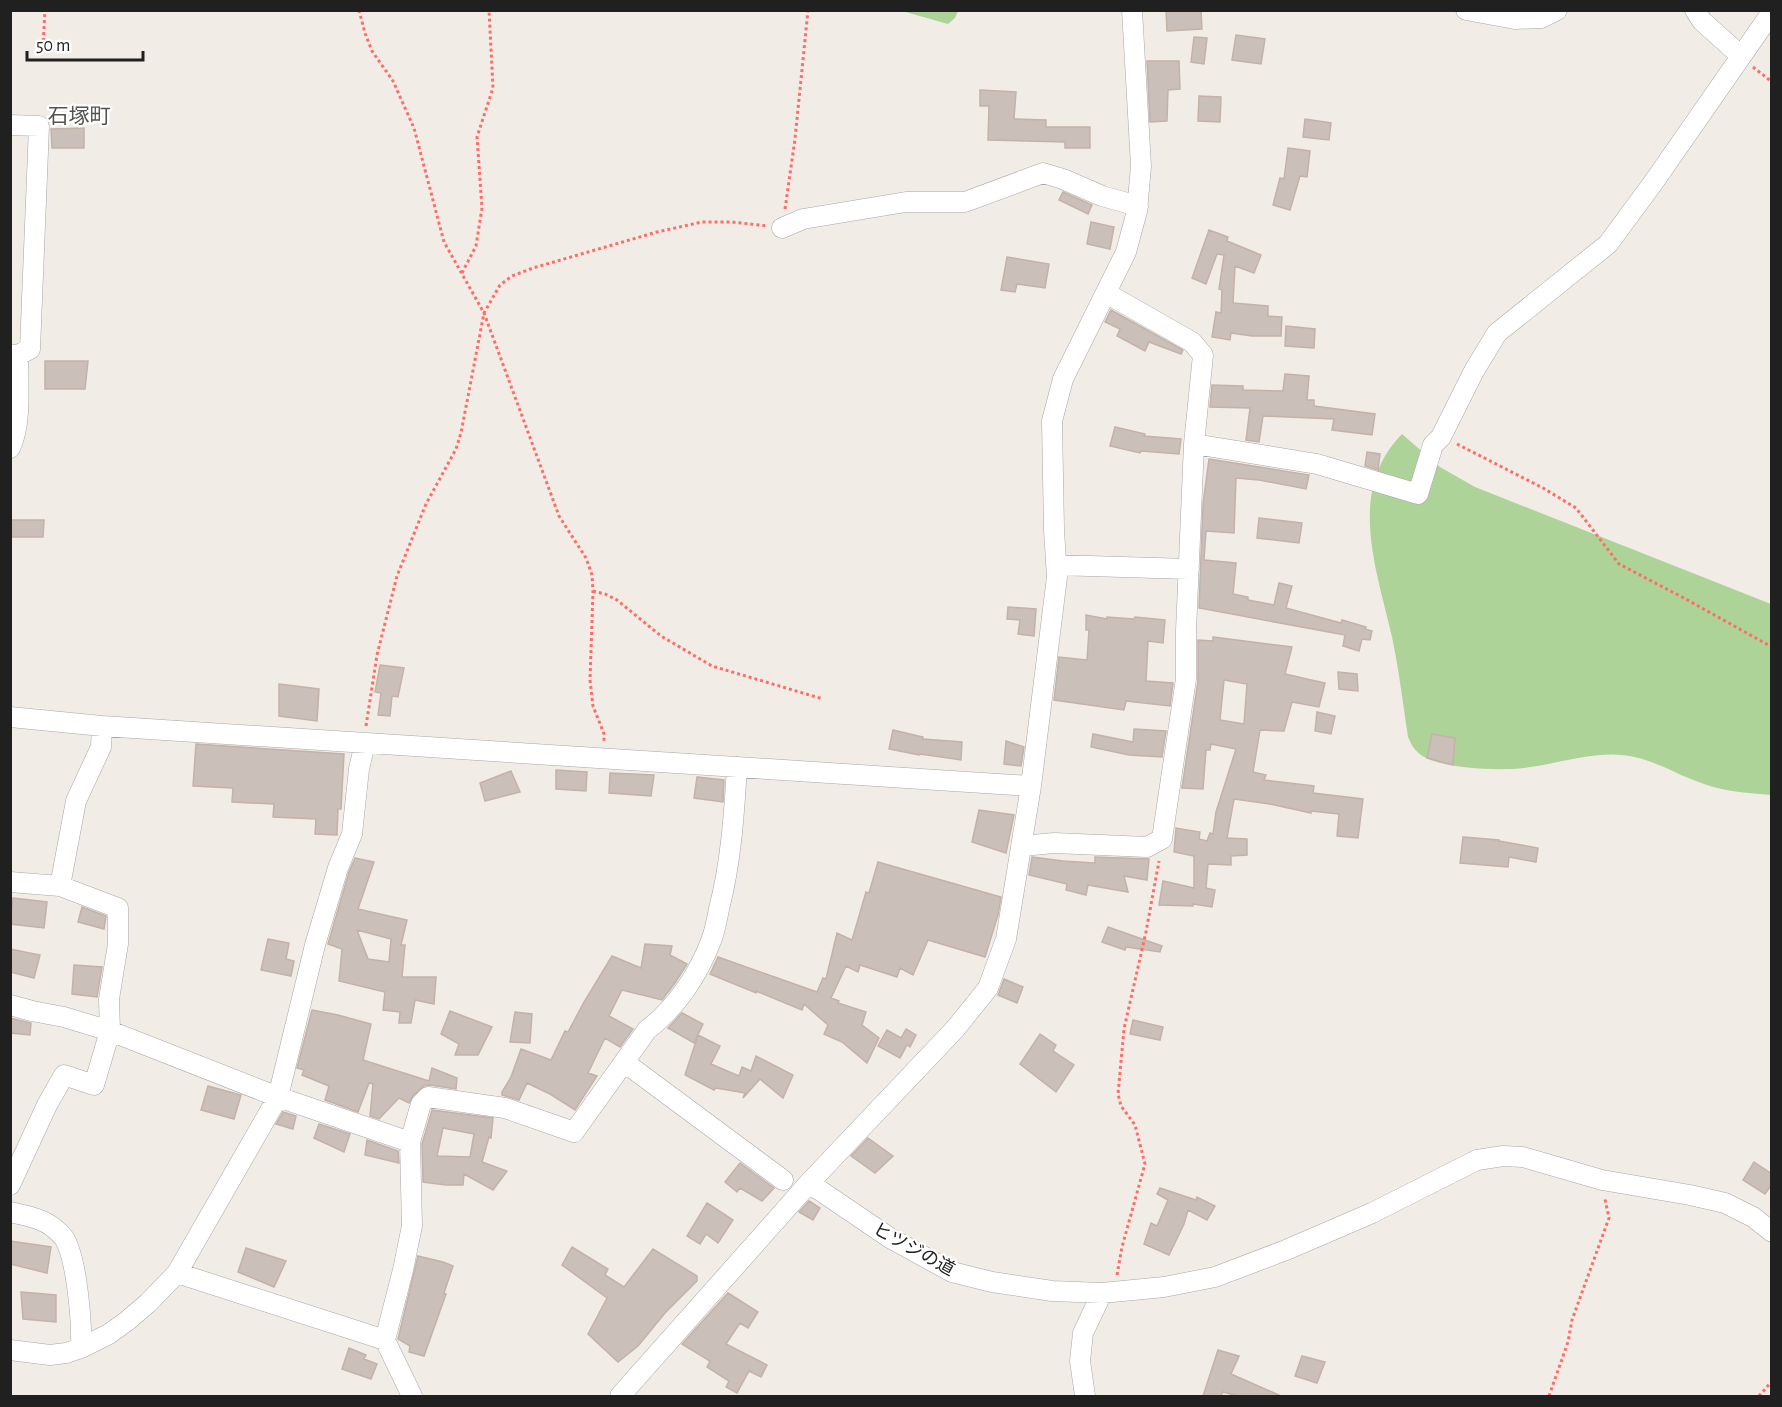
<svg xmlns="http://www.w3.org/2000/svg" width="1782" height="1407" viewBox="0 0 1782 1407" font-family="'Alegreya Sans','Noto Sans JP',sans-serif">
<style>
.forest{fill:#aed399}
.building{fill:#cabfb9;stroke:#c4b2a8;stroke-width:1.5;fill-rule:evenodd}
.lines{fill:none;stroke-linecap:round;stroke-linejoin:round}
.minor-casing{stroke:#a7a7a7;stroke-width:21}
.path{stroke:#ff6d6a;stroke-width:3;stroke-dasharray:3 3;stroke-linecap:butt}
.minor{stroke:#fff;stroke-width:20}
.labels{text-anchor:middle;stroke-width:4.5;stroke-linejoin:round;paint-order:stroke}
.street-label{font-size:18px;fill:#202020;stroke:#fff}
.quarter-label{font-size:21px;fill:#535353;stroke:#fff}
</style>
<rect width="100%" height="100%" fill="#f1ede6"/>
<path class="forest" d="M902,11L958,10V11L955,18L948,24Z
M1402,434L1440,467L1475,487L1771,604V795C1749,793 1726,792 1704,784C1666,771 1644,751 1600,755C1575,757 1549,765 1524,768C1499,771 1441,769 1421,755C1414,750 1411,744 1408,737C1403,704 1399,670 1392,637C1377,570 1346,491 1402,434Z"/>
<path class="building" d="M1166,10H1201L1202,29L1167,31Z
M1236,35L1265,39L1261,64L1232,60Z
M1194,37L1207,38L1204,64L1191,62Z
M1147,61H1179L1180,89L1168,90L1167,121L1150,122Z
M980,90L1016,92L1014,119L1046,120V127H1090V148H1065V142L988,140L989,106H980Z
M1199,96L1221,97L1220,122L1198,121Z
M1305,119L1331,123L1329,140L1303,137Z
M84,128V148H52L51,129Z
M1288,148L1310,151L1307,177L1300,176L1290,210L1273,205L1280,178L1284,179Z
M1063,192L1092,205L1088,214L1059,200Z
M1091,222L1114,227L1110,249L1087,244Z
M1209,230L1228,237L1227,241L1261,255L1254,273L1235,266L1233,303L1268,306V316L1282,317L1281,336H1252L1231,333L1230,340L1212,337L1216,312L1221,313L1222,290L1219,289L1224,255L1217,254L1206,284L1192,278Z
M1007,257L1049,264L1045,288L1017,284L1015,292L1001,290Z
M1111,310L1183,350L1181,354L1149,342L1145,351L1117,336L1120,329L1105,322Z
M1286,326L1315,329L1314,348L1285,346Z
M45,361H88L85,389H45Z
M1285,374L1309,376L1307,400H1314V406L1375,414L1372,435L1332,430L1334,419L1263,416L1259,442L1246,440L1250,408L1210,407L1212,385L1243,386V390L1283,391Z
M1115,427L1145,434L1144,436L1181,439L1179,454L1141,451L1140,453L1110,446Z
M1367,452L1380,454L1378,470L1365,466Z
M1209,459L1309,475L1306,489L1259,480L1236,478L1234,533L1206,531L1204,560L1236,563L1233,594L1248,597V600L1274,605L1279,583L1292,586L1286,608L1341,623L1342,620L1366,627L1365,629L1372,631L1370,640L1362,639L1359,651L1343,646L1345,635L1199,608L1203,504Z
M1259,518L1302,523L1299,543L1257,538Z
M10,520H44L43,537H10Z
M1008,607L1036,609L1034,636L1018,634L1020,620L1007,619Z
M1086,615L1107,619V617L1134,619L1135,617L1165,620L1163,643L1148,641L1146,681L1173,683L1170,706L1126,701L1124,710L1054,700L1059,657L1087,660L1089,630H1086Z
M1213,637L1292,647L1285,674L1325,683L1319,707L1292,702L1284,731L1260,730L1253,772L1266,775L1264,780L1314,786L1313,793L1363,799L1358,838L1337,836L1339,814L1311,811V813L1270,804L1234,799L1227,838L1247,839V855L1231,856V865L1208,864L1206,888L1215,890L1212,907L1193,904V906L1159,905L1163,881L1194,888V856L1174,852L1176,828L1200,832L1199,839L1207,841L1210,833L1213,834L1216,812L1236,749L1211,744L1210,750H1206L1203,789L1182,788L1198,681V640L1213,641ZM1224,680L1247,684L1244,724L1220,720Z
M380,665L404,668L398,697L392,696L390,716L378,715L381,693L375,692Z
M1338,672L1357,674L1358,691L1339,689Z
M279,684L319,689L317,721L279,716Z
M1317,712L1335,716L1331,734L1315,731Z
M1134,729L1166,731L1162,757L1129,755L1091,747L1093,734L1133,742Z
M893,730L923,737V739L962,742L961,760L920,754L919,755L889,749Z
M1432,734L1455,738L1453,765L1427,758Z
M1006,741L1024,747L1021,766L1004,764Z
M196,744L344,754L341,809H338L337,835L315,834L316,819L273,817L274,804L232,802L233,788L193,786Z
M556,770L587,772L586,791L556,789Z
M511,771L520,792L485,801L480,783Z
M610,773L654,775L651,796L609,793Z
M697,777L724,780L723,802L694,798Z
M979,810L1014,815L1006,853L972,842Z
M1463,837L1499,840V841L1538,848L1536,862L1509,857L1508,867L1460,863Z
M1032,857L1063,861L1095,863V857L1149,859L1147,880L1124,876L1128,892L1088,885L1086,895L1066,890L1067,884L1029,875Z
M355,858L374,862L358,909L407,920L401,945H405L402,977H436L434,1004L415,1000L411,1023H399L400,1012L383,1010L385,992L339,981L342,949L328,944L349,872ZM357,930L391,939L389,962L368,959Z
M878,862L1001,897L998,915L985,957L928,940L913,975L900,968L897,977L860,965L858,972L846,966L831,998L839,1001L838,1003L866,1012L862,1025L879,1038L867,1063L842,1042L824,1034L828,1025L804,1004L802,1010L756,991V993L710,974L718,957L817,992L823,978L826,979L837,933L852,940L866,892L869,893Z
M13,898L47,902L44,928L10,924Z
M82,907L106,916L104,929L78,922Z
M1108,927L1162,946L1160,952L1126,947L1125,950L1102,942Z
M268,939L289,943L286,959L294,961L291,976L261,970Z
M645,944L672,946L670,955L687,964L675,983L662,1000L622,990L609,1016L633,1029L620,1047L605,1038L588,1073L597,1076L575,1110L550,1094L527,1083L519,1100L502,1095V1092L511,1077L521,1049L551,1060L565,1031L568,1032L584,1002L612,956L641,968Z
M10,949L40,955L34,978L10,972Z
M74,965L102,967L97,997L72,994Z
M1004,979L1023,987L1017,1003L998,995Z
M312,1010L338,1015L371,1024L363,1060L429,1081L432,1068L457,1078L456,1089L430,1085L424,1086L413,1096L409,1103L399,1098L379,1119L370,1116L373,1084L369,1083L358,1112L325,1100L329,1086L302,1075L304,1070L297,1068Z
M450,1011L492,1027L478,1055H455L459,1044L441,1034Z
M515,1012L532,1014L530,1043L510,1042Z
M682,1013L703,1024L694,1043L668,1028Z
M10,1018L31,1023L30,1035L10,1033Z
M1133,1020L1163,1027L1160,1040L1130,1034Z
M906,1029L916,1035L910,1047L907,1045L900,1058L878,1046L887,1030L901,1038Z
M1040,1034L1056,1045L1053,1051L1074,1065L1056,1092L1020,1064Z
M698,1035L720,1046L711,1064L739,1076L742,1067L751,1071L756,1056L793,1075L783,1098L760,1079L743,1098L745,1093L716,1088L714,1090L685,1075Z
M208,1086L241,1095L234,1119L201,1110Z
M432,1110L493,1118L491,1138L489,1137L482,1162L507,1171L493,1190L464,1174L463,1185H446L423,1182L422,1144ZM443,1128L474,1134L470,1157L437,1156Z
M283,1112L296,1116L293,1129L276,1124Z
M319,1124L350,1134L344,1152L314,1138Z
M868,1138L893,1156L875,1173L851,1156Z
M367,1140L398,1151L399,1163L365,1155Z
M1754,1162L1772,1174V1184L1765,1194L1743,1180Z
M740,1163L774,1188L762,1201L740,1188L737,1192L725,1182Z
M1160,1188L1196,1200L1197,1197L1215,1206L1207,1220L1188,1210L1184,1224L1169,1255L1144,1244L1151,1223L1157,1226L1168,1200L1157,1194Z
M809,1201L820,1208L813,1220L799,1212Z
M707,1203L733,1220L718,1243L706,1234L700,1244L687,1236Z
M10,1241L51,1247L47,1273L10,1264Z
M572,1247L608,1269L605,1275L624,1287L653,1249L697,1276V1281L665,1313L638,1346L618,1362L588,1334L607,1298L562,1265Z
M246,1248L286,1261L274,1287L238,1272Z
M418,1256L443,1262L453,1266L444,1293L446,1294L424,1356L409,1352L410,1346L398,1339Z
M21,1292L56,1295V1322L23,1319Z
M728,1293L758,1312L748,1328L740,1323L726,1344L767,1365L761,1377L749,1371L737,1393L726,1387L729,1381L707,1367L710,1361L682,1344Z
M349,1348L366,1355L364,1359L377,1364L371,1379L342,1369Z
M1218,1350L1239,1356L1231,1374L1281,1396H1238L1223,1392L1221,1396H1203Z
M1302,1356L1325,1362L1317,1383L1295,1376Z"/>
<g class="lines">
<defs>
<path id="minor" d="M1466,10L1515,19L1541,18L1557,10
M1695,10L1702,21L1741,56
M10,125L39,126L30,349L18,355H10
M782,228L803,219L906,202H965L1043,173L1063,179L1102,196L1138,206
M1194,444L1317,464L1418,494L1433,445L1441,437L1474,371L1497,333L1608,244L1653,183L1772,12
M10,448C22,424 18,381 18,355
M1056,565L1189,569
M10,717L102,726L1031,786
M1022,846L1054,843L1147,847L1162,839L1186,679V631L1194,444L1203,355L1192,342L1106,293
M10,882L60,886L118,908V944L109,999L110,1031L94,1085L64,1075L47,1105L10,1185
M60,886L76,801L101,747L102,726
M10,1005L32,1011L64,1017L110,1031L278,1097L410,1142
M624,1062L783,1180
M809,1183L890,1238L952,1272L992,1282L1052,1291L1102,1293L1164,1287L1215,1277L1286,1250L1372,1213L1477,1160L1503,1156L1523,1157L1602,1180L1690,1195L1725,1203L1753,1217L1772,1232
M10,1212C26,1216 42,1218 54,1228C57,1231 62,1235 64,1238C77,1258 82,1324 81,1348
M177,1273L385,1340
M10,1350L50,1355L66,1353L81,1348L109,1334L127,1321L148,1303L177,1273L278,1097L315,945L338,868L352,834L359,769L365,743
M412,1396L385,1340L403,1270L412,1226L410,1142L421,1104L428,1097L505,1108L574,1132L647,1030C676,1008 698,975 711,941C715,931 717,919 719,909C731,862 734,816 737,767
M620,1396L809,1183L956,1028L988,988L1006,939L1031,786L1057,577L1054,530L1052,421L1063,379L1126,252L1137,211L1141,166L1132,10
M1085,1396L1080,1361L1083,1333L1102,1293"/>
</defs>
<use href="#minor" class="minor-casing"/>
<path class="path" d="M359,10L365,33L372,51L393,81L414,128L444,242L484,313L559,516L586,558L592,575L593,591L590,680L593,706L604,734V741
M43,47L45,10
M1753,67L1772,82
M785,209L795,139L808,10
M462,273L476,246L482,208L477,137L493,88L489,10
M1457,444L1543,488L1576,508L1619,564L1682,597L1772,647
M593,591L605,594L617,600L661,636L712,666L823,699
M366,726L377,655L397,576L426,504L456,449L461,433L484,313L500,285L512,276L533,268L657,232L702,222H732L768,226
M1117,1275L1122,1247L1145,1164L1135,1125L1121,1106L1118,1094L1124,1029L1146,932L1159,861
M1549,1396L1568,1342L1572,1320L1609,1218L1605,1199
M1759,1396L1772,1381"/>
<use href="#minor" class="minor"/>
</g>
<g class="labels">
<g class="street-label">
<text transform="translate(914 1249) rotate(29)" y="6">ヒツジの道</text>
</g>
<g class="quarter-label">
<text x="79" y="123">石塚町</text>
</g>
</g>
<rect width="1782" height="1407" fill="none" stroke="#202020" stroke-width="24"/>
<path d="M27 51v9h116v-9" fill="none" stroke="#202020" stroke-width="3"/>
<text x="36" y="51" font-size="18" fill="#202020" stroke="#ffffff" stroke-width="4.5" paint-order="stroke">50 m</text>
</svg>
